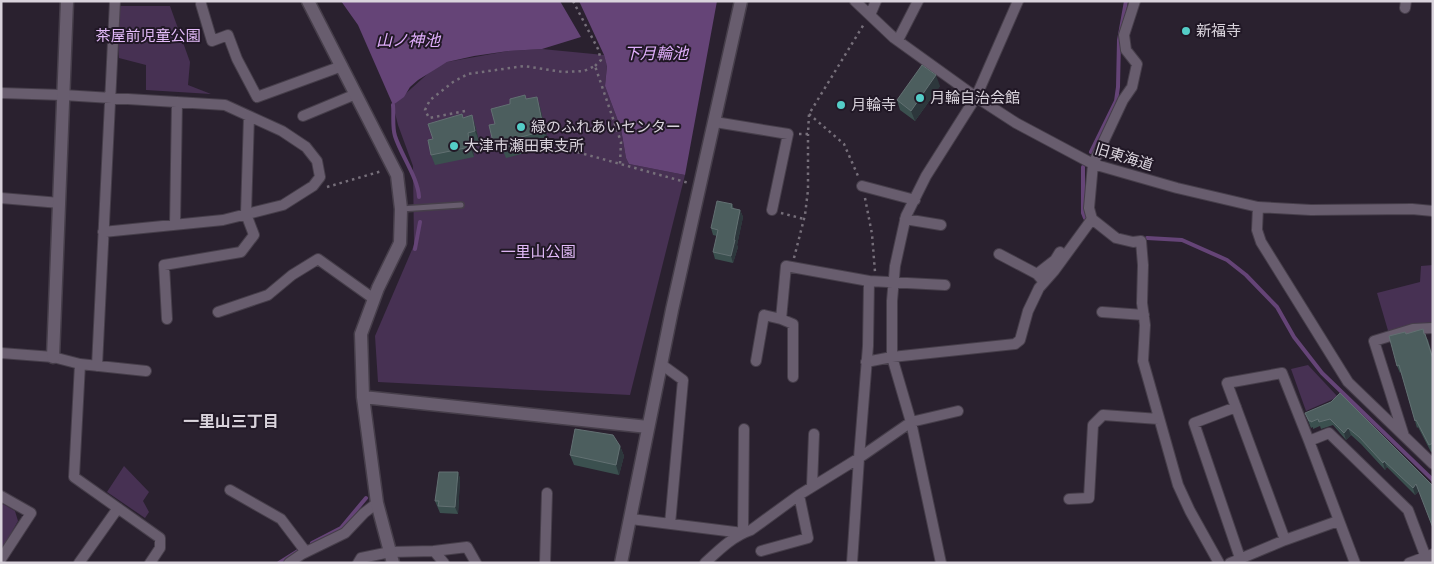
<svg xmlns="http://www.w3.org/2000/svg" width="1434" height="564" viewBox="0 0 1434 564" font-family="Rubik,'Noto Sans JP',sans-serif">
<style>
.green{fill:#473153}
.water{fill:#654477}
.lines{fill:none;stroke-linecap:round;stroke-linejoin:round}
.stream{stroke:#654477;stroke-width:4}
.service-casing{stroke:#463e4a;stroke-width:8}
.minor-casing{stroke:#463e4a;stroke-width:12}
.tertiary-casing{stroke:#463e4a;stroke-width:15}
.path{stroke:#766f7a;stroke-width:2.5;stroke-dasharray:2.5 4;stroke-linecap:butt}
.service{stroke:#685d6e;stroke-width:5}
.minor{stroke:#685d6e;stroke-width:10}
.tertiary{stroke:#685d6e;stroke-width:12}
.wall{fill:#3b504f}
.shaded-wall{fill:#2d373c}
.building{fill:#4c5e5e;stroke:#627072}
.poi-dot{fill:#54cdc7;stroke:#211826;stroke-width:2}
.labels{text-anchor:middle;stroke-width:4;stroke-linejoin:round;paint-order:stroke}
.poi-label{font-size:15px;fill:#d9d3dc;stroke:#211826;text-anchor:start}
.park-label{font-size:15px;fill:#e3bbf9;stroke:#211826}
.street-label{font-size:15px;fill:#d9d3dc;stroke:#211826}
.water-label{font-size:16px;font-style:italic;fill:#e0aefc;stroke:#211826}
.neighbourhood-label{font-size:16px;font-weight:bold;fill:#d9d3dc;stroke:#211826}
</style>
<rect width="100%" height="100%" fill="#2a212f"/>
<path class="green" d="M115,6H170L190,62L188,85L211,94L146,90V65L119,58Z
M542,49L604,55L607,65L605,86L621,129L626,158L629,164L685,175L630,395L378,382L375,336L414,245L413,166L398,125L393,105L433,69L447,62L508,51Z
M1433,265V322L1410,325L1389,334L1377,293L1420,282L1421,266Z
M1308,365L1338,397L1306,411L1291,369Z
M124,466L149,492L143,501L149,512L145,518L107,492Z
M3,504L15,511L18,521L1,551V506Z"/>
<path class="water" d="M341,1H560L581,37L542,49L508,51L474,56L447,62L418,80L410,87L404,97L393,105L358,25Z
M579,1H717L685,175L629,164L626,158L621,129L605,86L607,66L604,55Z"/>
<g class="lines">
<path class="stream" d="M393,105C394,114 392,127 395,136C401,155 418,178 419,197
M1091,152L1116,101L1118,87L1119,40L1126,1
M1083,167V213L1085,218
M1147,238L1182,240L1227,260L1246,275L1277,307L1294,337L1322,373L1433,480
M415,249L420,222
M312,543L341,528L366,498
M279,563L298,551"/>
<defs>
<path id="service" d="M401,209L461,205"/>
<path id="minor" d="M855,1L894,38L976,97L1016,123L1093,164L1177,188L1258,207L1311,210L1412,209L1433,211
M1135,1L1124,35L1126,50L1137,64L1132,87L1123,100L1093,164L1089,208L1092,219L1116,238L1133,242L1141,241L1143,265L1142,303L1145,325L1143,361L1178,485L1190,511L1219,563
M201,4L212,41L228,35L237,59L257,97L342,66
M1405,8L1406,1
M870,15L876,1
M898,40L918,1
M1,93L63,95L225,105L282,131L306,147L317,161L320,177L313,186L283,205L223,220L103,232
M303,116L356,94
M715,122L788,134L772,210
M862,186L915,200
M1,198L60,203
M1258,207L1257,230L1261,242L1348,382L1433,464
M905,219L941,225
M175,225L177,102
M999,254L1037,274L1044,282
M1037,274L1055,260L1060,252
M869,281L945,285
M218,312L268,295L292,275L318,259L374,299
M1102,312L1144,315
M167,319L164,265L241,252L254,235L246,214L249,116
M781,319L793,324V377
M1,353L53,357L80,364L146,371
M756,361L764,315L781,319L786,266L869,281L868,346L859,458L852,563
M866,362L892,357L1015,344L1020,340L1028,311L1039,288L1054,271L1092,219
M80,364L74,477L160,538V548L150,563
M661,364L683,380L670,524
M97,366C102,244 110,123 115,1
M1236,407L1194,423L1240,558
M1404,436L1374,341L1413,329L1433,328
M1309,441L1329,433L1408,510L1428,563
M812,486L814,434
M230,490L281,519L306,552
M1,496L31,513L1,559
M1069,499L1089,498L1093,425L1103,415L1159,419
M631,519L743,533
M743,533L744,429
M1285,540L1227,383L1282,373L1309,441L1355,563
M434,551L467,547L476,563
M761,551L808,538L799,495
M79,563L118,508
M289,563L302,554L345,533L364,513L377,503
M358,563L361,558L390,552L434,551L444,563
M545,563L547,493
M705,563C719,550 733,536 751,530L799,495L859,458L911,422L958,411
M941,563L911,422L892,357V301L895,266L906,216L926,176L976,97L1018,1
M1230,563L1285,540L1338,521
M1409,563L1433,554"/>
<path id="tertiary" d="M308,1L397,175L401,209L400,243L378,288L361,334L363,397L377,503L393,563
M53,357L67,1
M363,397L648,427
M621,563L672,310L741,1"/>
</defs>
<use href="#service" class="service-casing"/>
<use href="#minor" class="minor-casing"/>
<use href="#tertiary" class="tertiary-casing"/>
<path class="path" d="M573,1L598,49L601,60L595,66
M465,111L429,118L425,110L430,100L453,82L468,74L524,66L563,72L584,71L595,66L621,142L620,164
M809,114L844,144L858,176
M799,134H808L809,114L864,24
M559,147L689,183
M327,187L382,171
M865,198L872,234L875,272
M781,213L804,219
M794,258L805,215L808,190V134"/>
<use href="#service" class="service"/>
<use href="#minor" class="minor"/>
<use href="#tertiary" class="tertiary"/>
</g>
<path class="wall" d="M940,86L915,121L900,110L897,100Z
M526,99L540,107L548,141L525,147V153L506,158L503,151L497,152L493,142Z
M472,115L475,125L479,141L472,143L474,157L435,165L431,155L433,139L464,118Z
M732,204L734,209L740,210L743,217L737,245L738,247L733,263L715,259L713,252L717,236L713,235L711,228Z
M1406,334H1424L1428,340L1433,357V451L1431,452L1418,427L1417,428L1401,372L1400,373L1397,366Z
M1331,402L1419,491L1415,495L1387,467L1385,470L1361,444L1351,435L1346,440L1333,425L1321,429L1320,426L1313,429V427L1311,428L1305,413Z
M620,446L624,456L619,475L574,465L570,455Z
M458,472L460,479L458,514L440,513L435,501Z"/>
<path class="shaded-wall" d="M936,75L940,86L915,121L911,111Z
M537,97L540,107L548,141L544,131Z
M472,115L475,125L479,141L475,131Z
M468,133L472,143L474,157L470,147Z
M521,137L525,147V153L521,143Z
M740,210L743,217L737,245L738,247L733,263L731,256Z
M1348,428L1351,435L1346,440L1344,433Z
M620,446L624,456L619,475L616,465Z
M1384,461L1387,467L1385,470L1383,463Z
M458,472L460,479L458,514L455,507Z
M1416,484L1419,491L1415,495L1413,488Z"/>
<path class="building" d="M922,65L936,75L911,111L897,100Z
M525,95L526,99L537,97L544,131L521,137V143L502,148L499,140L493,142L489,125L495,124L491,109L510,104V99Z
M462,114L463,118L472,115L475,131L468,133L470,147L431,155L428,140L433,139L428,124Z
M717,201L732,204L731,208L740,210L734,240H735L731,256L713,252L718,230L711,228Z
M1423,329L1424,334H1425L1433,359V443L1429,445L1416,420L1415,421L1399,365L1397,366L1389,336L1405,332L1406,334Z
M1340,393L1433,486V528L1416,484L1413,488L1384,461L1383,463L1359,437L1348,428L1344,433L1330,419L1319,422L1318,419L1311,422V421H1309L1305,413L1331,402Z
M575,429L613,435L620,446L616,465L570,455Z
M439,472H458L455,507L438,506L439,501H435Z"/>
<g class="poi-dot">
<circle cx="1186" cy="31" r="5"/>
<circle cx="920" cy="98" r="5"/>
<circle cx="841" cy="105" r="5"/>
<circle cx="521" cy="127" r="5"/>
<circle cx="454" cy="146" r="5"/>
</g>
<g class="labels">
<g class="poi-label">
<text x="1196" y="36">新福寺</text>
<text x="930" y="103">月輪自治会館</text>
<text x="851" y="110">月輪寺</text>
<text x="531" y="132">緑のふれあいセンター</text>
<text x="464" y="151">大津市瀬田東支所</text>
</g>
<g class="park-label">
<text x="148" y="41">茶屋前児童公園</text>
<text x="538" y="257">一里山公園</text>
</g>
<g class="street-label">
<text transform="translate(1124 157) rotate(17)" y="5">旧東海道</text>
</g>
<g class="water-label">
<text x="408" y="46">山ノ神池</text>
<text x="656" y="59">下月輪池</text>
</g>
<g class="neighbourhood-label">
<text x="231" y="427">一里山三丁目</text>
</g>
</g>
<rect width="1434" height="564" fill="none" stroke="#d9d3dc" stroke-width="5"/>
</svg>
